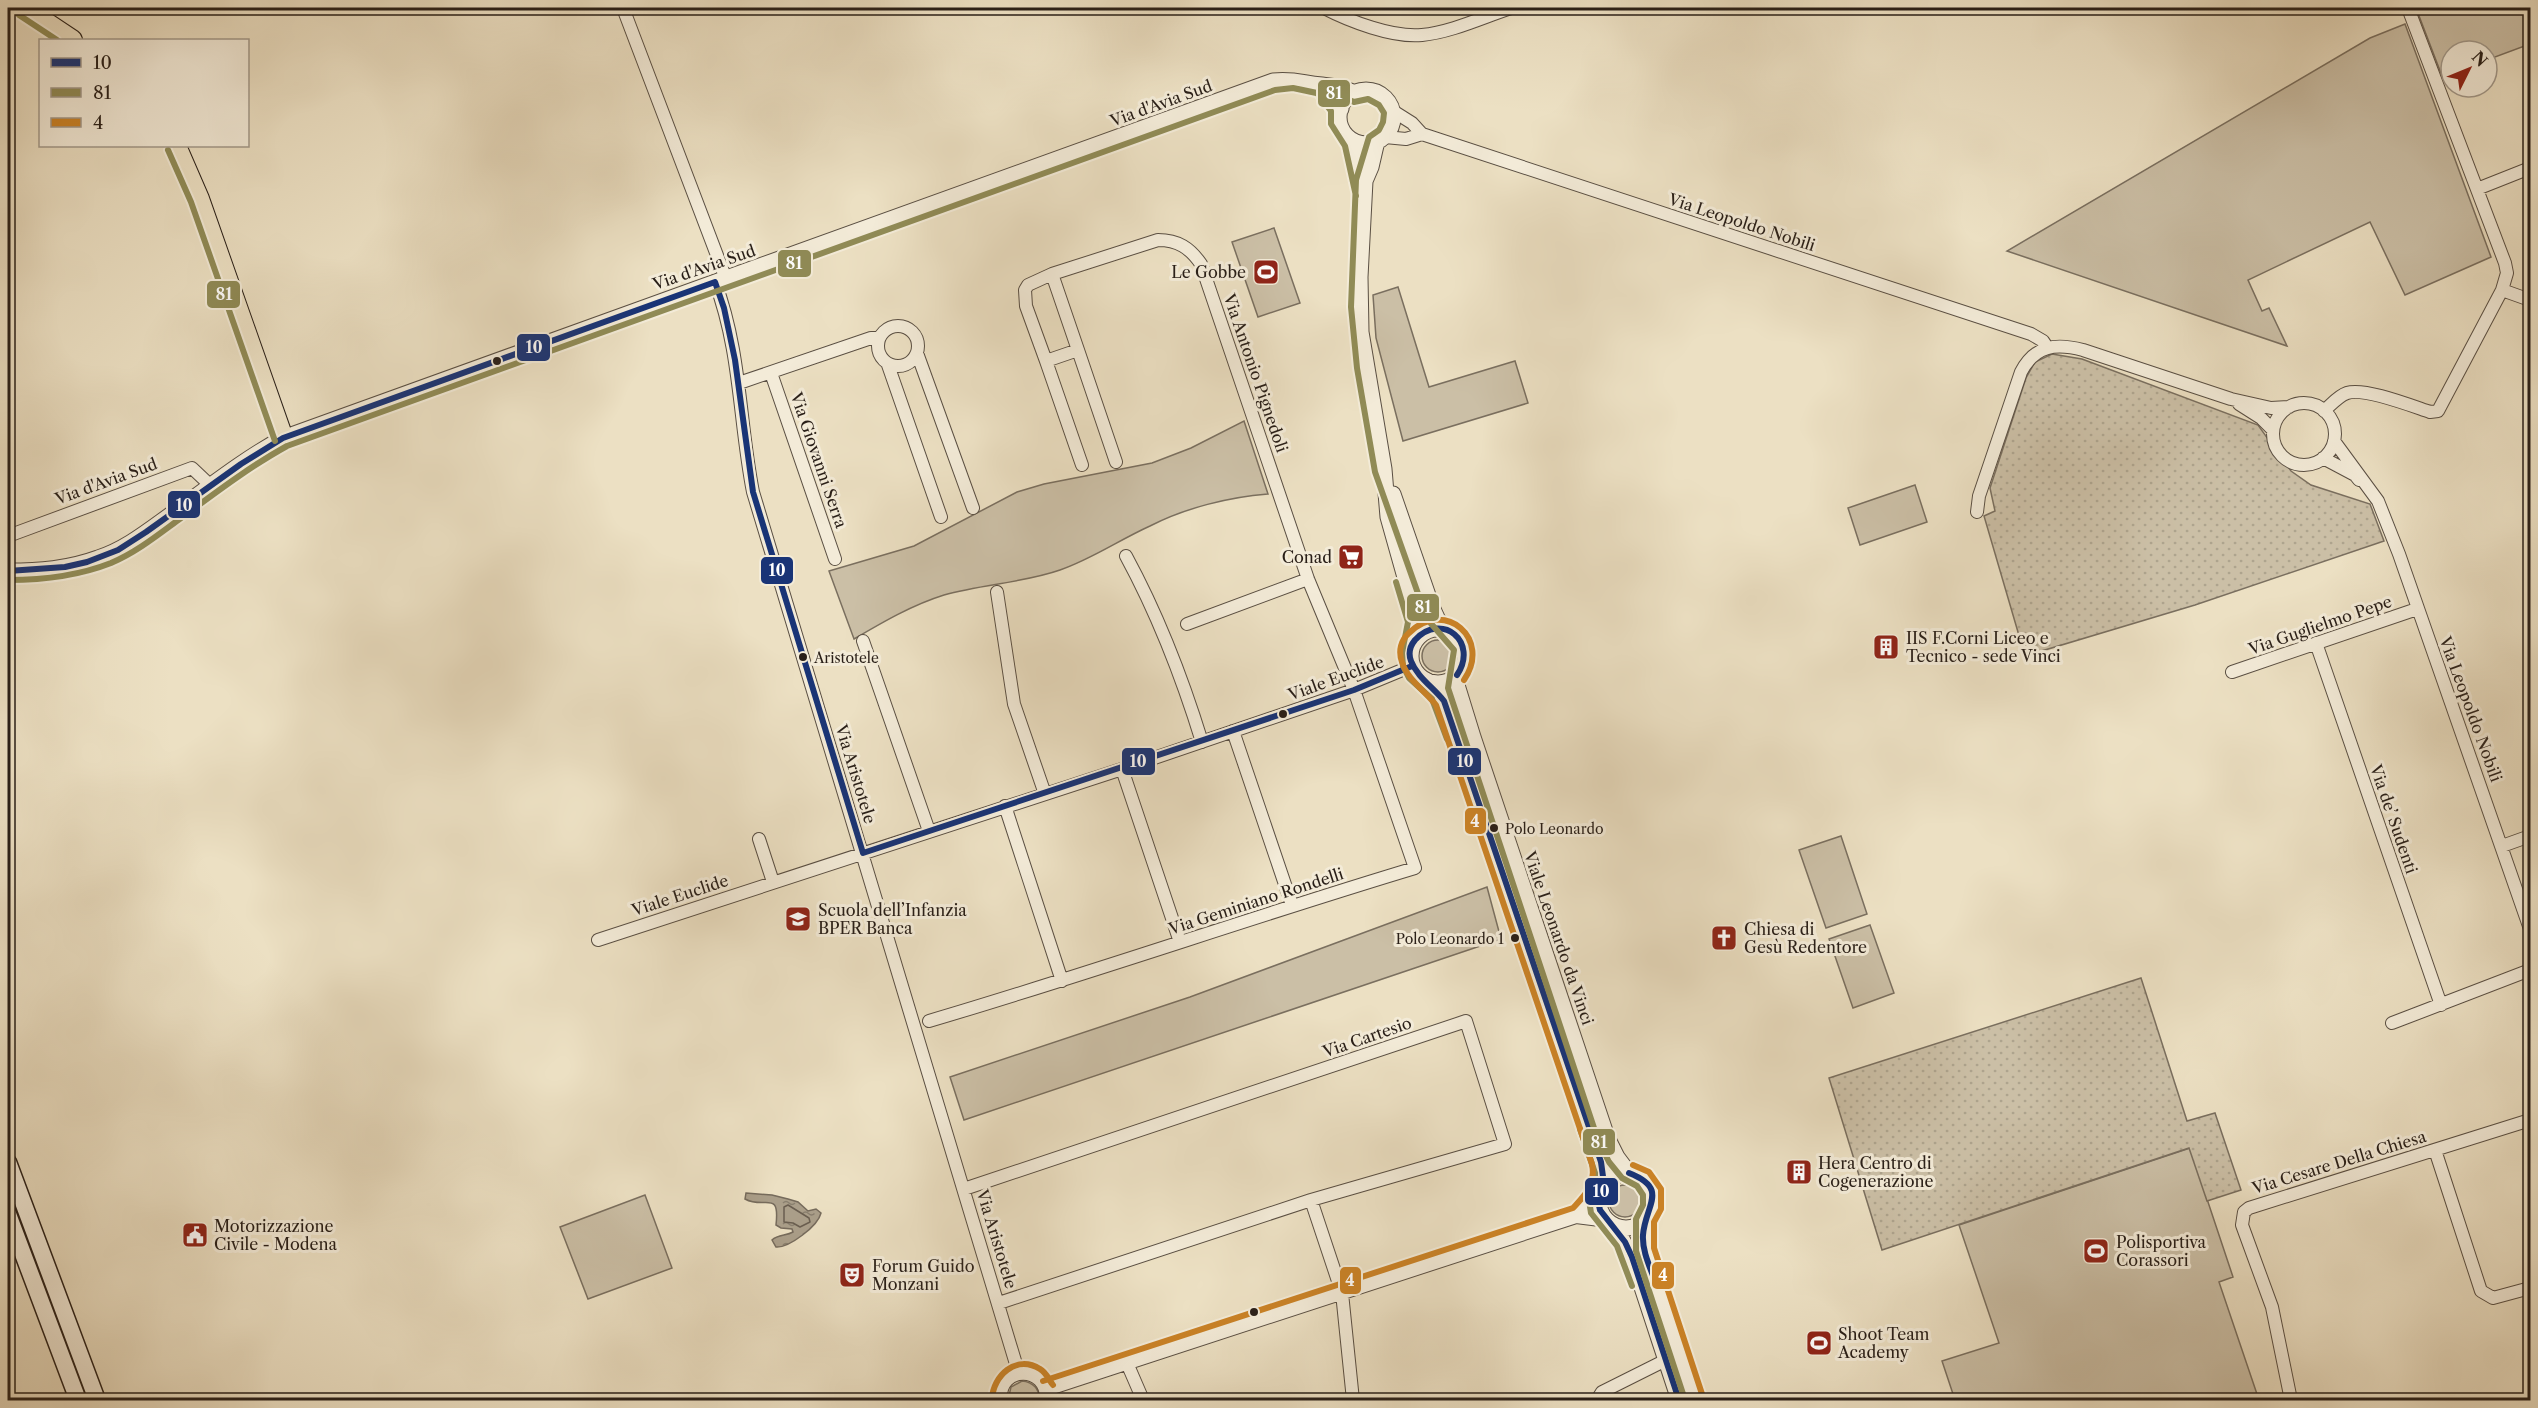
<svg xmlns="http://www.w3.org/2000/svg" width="2538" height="1408" viewBox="0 0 2538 1408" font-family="'Libre Caslon Text',serif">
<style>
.green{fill:#cbbfa6;stroke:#7a6f5f;stroke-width:1.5}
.garden{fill:url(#garden-dots);stroke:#7a6f5f;stroke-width:1.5}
.water{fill:url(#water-ripples);stroke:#766b5c;stroke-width:1.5}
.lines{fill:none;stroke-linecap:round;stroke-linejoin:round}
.shore{stroke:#6a5e50;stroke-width:1.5}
.minor-casing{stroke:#5a4f43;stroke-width:14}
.tertiary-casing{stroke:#5a4f43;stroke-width:17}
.secondary-casing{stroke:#291f18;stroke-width:19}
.trunk-casing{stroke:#291f18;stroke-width:22}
.minor{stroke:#f3ebd8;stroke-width:12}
.tertiary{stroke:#f3ebd8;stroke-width:15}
.secondary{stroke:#f3ebd8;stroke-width:16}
.trunk{stroke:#ece0c3;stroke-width:20}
.bus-1-casing{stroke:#f3ebd8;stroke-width:10}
.bus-2-casing{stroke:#f3ebd8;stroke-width:10}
.bus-3-casing{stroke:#f3ebd8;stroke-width:10}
.bus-1{stroke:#193476;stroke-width:6}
.bus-2{stroke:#908b56;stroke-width:6}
.bus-3{stroke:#ca8226;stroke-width:6}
.bus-dot{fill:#291f18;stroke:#f3ebd8;stroke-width:2}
.labels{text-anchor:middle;stroke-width:6;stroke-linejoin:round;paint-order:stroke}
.bus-label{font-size:14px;fill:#291f18;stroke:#f3ebd8;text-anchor:start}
.street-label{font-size:16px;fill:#291f18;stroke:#f3ebd8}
.poi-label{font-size:16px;fill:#291f18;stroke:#f3ebd8;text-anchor:start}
.line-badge{stroke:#f3ebd8;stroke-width:2}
.badge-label{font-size:16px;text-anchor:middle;font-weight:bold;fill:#fff}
</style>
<defs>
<pattern id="garden-dots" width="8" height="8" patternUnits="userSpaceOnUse" patternTransform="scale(1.5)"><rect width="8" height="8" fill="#cbbfa6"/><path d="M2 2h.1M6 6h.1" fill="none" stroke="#aea48e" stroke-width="1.8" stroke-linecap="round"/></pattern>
<pattern id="water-ripples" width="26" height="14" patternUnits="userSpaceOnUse" patternTransform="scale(1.5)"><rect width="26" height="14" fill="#aa9e89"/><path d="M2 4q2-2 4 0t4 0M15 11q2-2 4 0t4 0" fill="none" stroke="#8a806f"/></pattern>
</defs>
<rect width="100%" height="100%" fill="#ece0c3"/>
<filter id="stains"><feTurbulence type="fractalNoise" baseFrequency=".00333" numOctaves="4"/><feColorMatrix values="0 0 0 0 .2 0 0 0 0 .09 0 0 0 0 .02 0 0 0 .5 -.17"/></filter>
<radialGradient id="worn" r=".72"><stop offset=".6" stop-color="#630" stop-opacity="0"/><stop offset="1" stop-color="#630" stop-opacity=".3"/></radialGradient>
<path class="green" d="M2416,8H2530V44L2487,60V51H2451V73L2442,76Z
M2405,24L2491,257L2405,295L2370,222L2248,280L2262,311L2269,308L2287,346L2007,251L2370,38Z
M1274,228L1300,303L1258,317L1232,242Z
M1398,287L1429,387L1515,361L1528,403L1403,441L1376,338L1373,295Z
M1244,421L1268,494C1229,497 1185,508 1150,526C1119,540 1092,559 1060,570C1023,583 982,584 944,595C912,605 883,622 854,639L829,571L914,546L1017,492L1044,484L1152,463L1191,448Z
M1915,485L1927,522L1860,545L1848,508Z
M1422 656a16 16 0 1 1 32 0a16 16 0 1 1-32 0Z
M1841,836L1867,914L1826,928L1799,850Z
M1487,887L1501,939L964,1120L950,1077L1190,997Z
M1870,925L1894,993L1853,1008L1829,939Z
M2190,1148L2233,1277L2219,1282L2259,1400H1955L1942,1361L1999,1343L1959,1225Z
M1609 1201a16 16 0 1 1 32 0a16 16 0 1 1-32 0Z
M645,1195L672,1268L588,1299L560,1227Z
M1022,1381C1033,1382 1040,1389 1039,1400H1008L1011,1387Z"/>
<path class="garden" d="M2052,354L2082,359L2258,425L2291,471L2311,485L2370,504L2384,541L2195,605L2025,656L1984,516L1995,511L1990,488L2026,378L2035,362Z
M2141,978L2187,1121L2215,1113L2241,1190L2207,1201L2189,1148L1882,1250L1829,1078Z"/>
<path class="water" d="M746,1193L772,1195L788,1199L798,1202L808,1211L816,1209L821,1213C818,1226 789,1248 776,1247L772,1240C778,1234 786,1236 793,1232L792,1229L781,1228L776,1225C780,1189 765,1210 745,1199Z"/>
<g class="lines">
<path class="shore" d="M788,1205L809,1218L810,1222L800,1227L793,1223L784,1222V1207Z"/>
<defs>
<path id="minor" d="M623,8L726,279
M1324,8C1349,21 1393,38 1422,35C1452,32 1483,17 1511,8
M2408,8L2505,263L2507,273L2502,290L2530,300
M1422,134L2031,334L2043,341L2047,347
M1385,137L1406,139L1422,134L1412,123L1393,111
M2477,189L2530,168
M715,282C741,351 739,421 753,492L1019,1374
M878 346a20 20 0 1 1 40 0a20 20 0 1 1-40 0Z
M1078,350L1116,462
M917,353L973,508
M1046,361L1082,465
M888,365L941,517
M771,373L835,559
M739,383L871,338H879
M2273 434a31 31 0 1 1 62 0a31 31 0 1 1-62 0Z
M2239,404L2261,418L2273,430
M2324,411C2331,405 2338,396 2347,393C2364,387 2412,406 2430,412L2438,411L2502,290
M2334,441L2378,501L2399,554L2530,929
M2323,458L2355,475L2359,480
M1977,512L1979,496L2021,372C2035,345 2056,343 2083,350L2231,399L2271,408L2289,407
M8,536L192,468L211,486
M1126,556C1158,615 1182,677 1202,742
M997,592L1014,704L1045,794
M1187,624L1308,579
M863,641L929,831
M2316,643L2441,1005
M2232,672L2417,609
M1233,731L1292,905
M1122,769L1180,942
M1005,806L1062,981
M759,839L773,882
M2502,846L2530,836
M598,940L1122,769L1354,690L1412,666
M929,1021C1092,973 1252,917 1415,868L1354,690L1308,579L1201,264C1190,248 1178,240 1158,240L1052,274L1028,285L1025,290L1026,306L1046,361L1078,350L1052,274
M2392,1023L2530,970
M2435,1150L2481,1291L2493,1298L2530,1288
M964,1189L1466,1021L1505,1144L1311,1200L999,1303
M1311,1200L1342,1293L1353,1400
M1578,1216L1599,1192
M1127,1363L1143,1400
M1046,1390L1576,1217L1608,1221
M1001,1400C998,1365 1048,1365 1046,1400
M1597,1400L1602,1392L1672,1357
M2291,1400L2272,1307L2242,1225L2244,1212L2249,1208L2530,1120"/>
<path id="tertiary" d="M1322,85L1341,109
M1339 117a27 27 0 1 1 54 0a27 27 0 1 1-54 0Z
M1352,140L1357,165L1365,181L1360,277L1361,332L1384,469L1388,517L1415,613L1416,639
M1365,181L1371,167L1377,141
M1393,494L1432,607L1438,620L1448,630
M8,571C39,571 68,569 98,558C126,549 149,530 173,513C209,487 244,459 283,438L1273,81C1296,79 1301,83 1322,85C1338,87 1339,86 1355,93
M1411 656a27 27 0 1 1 54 0a27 27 0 1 1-54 0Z
M1457,675V685L1473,737L1607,1137L1617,1157L1629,1173
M1428,681L1437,690L1444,701L1601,1162L1604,1184
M1599 1201a27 27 0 1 1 54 0a27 27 0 1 1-54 0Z
M1645,1220V1249L1694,1400
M1614,1225L1632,1257L1679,1400"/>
<path id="secondary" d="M8,1162L97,1400
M8,1214L78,1400"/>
<path id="trunk" d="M24,8L72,40
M176,146L199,199L283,438"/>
</defs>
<use href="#minor" class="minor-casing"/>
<use href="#tertiary" class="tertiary-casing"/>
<use href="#secondary" class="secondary-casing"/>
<use href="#trunk" class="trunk-casing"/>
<use href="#minor" class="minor"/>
<use href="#tertiary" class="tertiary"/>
<use href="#secondary" class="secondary"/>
<use href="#trunk" class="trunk"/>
<defs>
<path id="bus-1" d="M715,282L724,308L735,360L753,492L863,853
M8,571L65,567L87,562L118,550L146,532L241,464L283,438L715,282
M1457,675C1479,642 1442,611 1415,640C1410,646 1408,653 1411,661C1417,677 1434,688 1444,701L1601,1162L1604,1184L1598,1201L1600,1210L1625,1242L1632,1257L1679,1400
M863,853L1354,690L1412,666
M1629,1173C1670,1189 1645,1205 1643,1235C1642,1251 1650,1267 1655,1281"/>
<path id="bus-2" d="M19,15L57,40
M1298,89L1317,93L1331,111V124L1345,146L1356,196
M168,150L191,202L275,441
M8,580C43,580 78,576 111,563C137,552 159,534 181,518C215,493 249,467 287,446L1275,90L1293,88L1321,94L1333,93L1354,102L1368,99L1379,105L1384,113L1383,122L1379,130L1369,137L1356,180L1351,307L1357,368L1375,472L1427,619L1454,650L1448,688L1598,1140L1609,1162L1622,1178L1637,1186L1643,1195V1205L1636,1219V1251L1685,1400
M1396,582L1408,622L1402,653L1403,666L1409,678L1432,699L1447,739
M1580,1129L1595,1173V1182L1589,1200L1591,1213L1617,1246L1632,1286"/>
<path id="bus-3" d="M1633,1165L1649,1172L1661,1189V1209L1654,1222V1248L1703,1397
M1043,1381L1573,1208C1586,1194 1596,1185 1592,1164L1436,705C1425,691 1407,679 1402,662C1398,651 1401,640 1409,633C1445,598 1492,639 1464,680
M992,1399C993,1376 1016,1354 1040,1369C1046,1372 1049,1380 1053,1385"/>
</defs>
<use href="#bus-1" class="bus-1-casing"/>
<use href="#bus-2" class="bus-2-casing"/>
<use href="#bus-3" class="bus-3-casing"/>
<use href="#bus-1" class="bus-1"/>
<use href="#bus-2" class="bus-2"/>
<use href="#bus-3" class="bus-3"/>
</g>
<defs>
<symbol id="stadium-square" viewBox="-11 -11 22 22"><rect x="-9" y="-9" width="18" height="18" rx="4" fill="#8f2418" stroke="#f3ebd8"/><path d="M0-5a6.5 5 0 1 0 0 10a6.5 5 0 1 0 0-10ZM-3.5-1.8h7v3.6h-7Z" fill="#fff"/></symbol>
<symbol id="supermarket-square" viewBox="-11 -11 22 22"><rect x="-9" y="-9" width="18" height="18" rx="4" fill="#8f2418" stroke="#f3ebd8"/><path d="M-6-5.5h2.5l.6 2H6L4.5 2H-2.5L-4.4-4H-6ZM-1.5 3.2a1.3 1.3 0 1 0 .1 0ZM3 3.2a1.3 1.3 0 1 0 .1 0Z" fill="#fff"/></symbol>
<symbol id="building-square" viewBox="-11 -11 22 22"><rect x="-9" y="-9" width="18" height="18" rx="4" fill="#8f2418" stroke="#f3ebd8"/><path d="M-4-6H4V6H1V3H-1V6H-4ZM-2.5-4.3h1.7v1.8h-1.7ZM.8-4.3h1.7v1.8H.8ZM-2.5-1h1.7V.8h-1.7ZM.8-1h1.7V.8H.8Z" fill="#fff"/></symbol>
<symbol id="school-square" viewBox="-11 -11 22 22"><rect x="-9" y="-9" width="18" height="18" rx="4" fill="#8f2418" stroke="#f3ebd8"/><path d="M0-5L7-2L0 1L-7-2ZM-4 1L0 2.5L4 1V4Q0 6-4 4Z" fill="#fff"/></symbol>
<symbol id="church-square" viewBox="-11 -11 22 22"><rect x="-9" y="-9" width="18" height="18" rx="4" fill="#8f2418" stroke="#f3ebd8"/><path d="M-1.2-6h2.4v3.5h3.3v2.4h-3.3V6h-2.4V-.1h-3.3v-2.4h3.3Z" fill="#fff"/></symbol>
<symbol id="civic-square" viewBox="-11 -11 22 22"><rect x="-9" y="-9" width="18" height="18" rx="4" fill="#8f2418" stroke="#f3ebd8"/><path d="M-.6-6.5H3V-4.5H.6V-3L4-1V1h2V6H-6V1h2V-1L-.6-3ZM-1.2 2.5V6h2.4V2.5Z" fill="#fff"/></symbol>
<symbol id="theatre-square" viewBox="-11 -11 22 22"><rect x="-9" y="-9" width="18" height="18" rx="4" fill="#8f2418" stroke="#f3ebd8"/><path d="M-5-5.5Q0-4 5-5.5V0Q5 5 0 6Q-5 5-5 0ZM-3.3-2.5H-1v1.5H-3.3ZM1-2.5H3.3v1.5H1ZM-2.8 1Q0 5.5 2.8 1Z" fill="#fff"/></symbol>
</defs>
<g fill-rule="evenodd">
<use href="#stadium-square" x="1251" y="257" width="30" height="30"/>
<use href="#supermarket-square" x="1336" y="542" width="30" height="30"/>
<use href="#building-square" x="1871" y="632" width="30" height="30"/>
<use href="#school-square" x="783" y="904" width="30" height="30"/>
<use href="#church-square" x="1709" y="923" width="30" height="30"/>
<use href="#building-square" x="1784" y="1157" width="30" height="30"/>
<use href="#civic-square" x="180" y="1220" width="30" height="30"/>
<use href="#stadium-square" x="2081" y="1236" width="30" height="30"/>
<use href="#theatre-square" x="837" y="1260" width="30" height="30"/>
<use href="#stadium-square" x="1804" y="1328" width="30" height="30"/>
</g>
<g class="bus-dot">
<circle cx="497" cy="361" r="5"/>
<circle cx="803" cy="657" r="5"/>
<circle cx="1283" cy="714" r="5"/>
<circle cx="1494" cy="828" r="5"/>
<circle cx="1515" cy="938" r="5"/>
<circle cx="1254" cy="1312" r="5"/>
</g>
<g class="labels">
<g class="bus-label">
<text x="814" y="663">Aristotele</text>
<text x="1505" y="834">Polo Leonardo</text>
<text x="1504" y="944" text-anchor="end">Polo Leonardo 1</text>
</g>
<g class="street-label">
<text transform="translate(1161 103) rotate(-20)" y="6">Via d'Avia Sud</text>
<text transform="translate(1742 222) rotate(18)" y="6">Via Leopoldo Nobili</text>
<text transform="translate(704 267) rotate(-19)" y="6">Via d'Avia Sud</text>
<text transform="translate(1256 373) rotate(71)" y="6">Via Antonio Pignedoli</text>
<text transform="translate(819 460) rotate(71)" y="6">Via Giovanni Serra</text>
<text transform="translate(106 481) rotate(-20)" y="6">Via d'Avia Sud</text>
<text transform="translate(2320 625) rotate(-19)" y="6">Via Guglielmo Pepe</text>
<text transform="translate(1336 678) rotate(-20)" y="6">Viale Euclide</text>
<text transform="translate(2471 709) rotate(70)" y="6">Via Leopoldo Nobili</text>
<text transform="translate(856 774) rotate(73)" y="6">Via Aristotele</text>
<text transform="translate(2394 819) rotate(71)" y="6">Via de’ Sudenti</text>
<text transform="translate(680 895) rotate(-18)" y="6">Viale Euclide</text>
<text transform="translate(1256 901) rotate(-18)" y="6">Via Geminiano Rondelli</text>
<text transform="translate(1559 938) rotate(71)" y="6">Viale Leonardo da Vinci</text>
<text transform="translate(1367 1037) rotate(-19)" y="6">Via Cartesio</text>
<text transform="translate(2339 1162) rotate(-17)" y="6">Via Cesare Della Chiesa</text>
<text transform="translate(997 1239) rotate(73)" y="6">Via Aristotele</text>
</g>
<g class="poi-label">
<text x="1246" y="278" text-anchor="end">Le Gobbe</text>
<text x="1332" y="563" text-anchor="end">Conad</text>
<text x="1906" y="644">IIS F.Corni Liceo e<tspan x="1906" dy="18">Tecnico - sede Vinci</tspan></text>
<text x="818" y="916">Scuola dell’Infanzia<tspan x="818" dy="18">BPER Banca</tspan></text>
<text x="1744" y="935">Chiesa di<tspan x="1744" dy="18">Gesù Redentore</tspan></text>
<text x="1818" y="1169">Hera Centro di<tspan x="1818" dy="18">Cogenerazione</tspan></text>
<text x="214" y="1232">Motorizzazione<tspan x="214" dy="18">Civile - Modena</tspan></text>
<text x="2116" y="1248">Polisportiva<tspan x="2116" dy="18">Corassori</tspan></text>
<text x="872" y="1272">Forum Guido<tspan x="872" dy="18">Monzani</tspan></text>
<text x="1838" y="1340">Shoot Team<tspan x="1838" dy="18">Academy</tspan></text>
</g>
</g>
<g class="line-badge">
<rect x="1317" y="79" width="34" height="29" rx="6" fill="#908b56"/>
<rect x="777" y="249" width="35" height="29" rx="6" fill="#908b56"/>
<rect x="206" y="280" width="35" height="29" rx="6" fill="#908b56"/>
<rect x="516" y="333" width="35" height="29" rx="6" fill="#193476"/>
<rect x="167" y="490" width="34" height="29" rx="6" fill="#193476"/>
<rect x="760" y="556" width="34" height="29" rx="6" fill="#193476"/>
<rect x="1406" y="593" width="34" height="29" rx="6" fill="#908b56"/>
<rect x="1447" y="747" width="35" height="29" rx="6" fill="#193476"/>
<rect x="1121" y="747" width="35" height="29" rx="6" fill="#193476"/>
<rect x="1464" y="807" width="23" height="28" rx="6" fill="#ca8226"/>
<rect x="1582" y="1128" width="34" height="28" rx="6" fill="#908b56"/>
<rect x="1584" y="1177" width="35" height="29" rx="6" fill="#193476"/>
<rect x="1651" y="1261" width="24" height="29" rx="6" fill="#ca8226"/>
<rect x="1339" y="1266" width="23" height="29" rx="6" fill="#ca8226"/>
</g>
<g class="badge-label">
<text x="1334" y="99">81</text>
<text x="794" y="269">81</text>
<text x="224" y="300">81</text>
<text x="534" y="353">10</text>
<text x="184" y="511">10</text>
<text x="777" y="576">10</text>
<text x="1423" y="613">81</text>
<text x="1465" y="767">10</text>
<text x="1138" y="767">10</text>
<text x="1475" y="827">4</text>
<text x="1599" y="1148">81</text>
<text x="1601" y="1197">10</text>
<text x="1663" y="1281">4</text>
<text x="1350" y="1286">4</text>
</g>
<rect width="2538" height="1408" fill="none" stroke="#ece0c3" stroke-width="30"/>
<rect x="9" y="9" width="2520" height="1390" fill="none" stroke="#291f18" stroke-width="3"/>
<rect x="15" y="15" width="2508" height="1378" fill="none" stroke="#291f18" stroke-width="1.5"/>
<rect x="39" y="39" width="210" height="108" fill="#f3ebd8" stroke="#a2998b" stroke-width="1.5"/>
<rect x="51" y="58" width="30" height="9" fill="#193476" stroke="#a2998b" stroke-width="1.5"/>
<text x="93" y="69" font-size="18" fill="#291f18">10</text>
<rect x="51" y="88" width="30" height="9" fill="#908b56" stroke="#a2998b" stroke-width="1.5"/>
<text x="93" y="99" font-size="18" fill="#291f18">81</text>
<rect x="51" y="118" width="30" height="9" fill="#ca8226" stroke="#a2998b" stroke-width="1.5"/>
<text x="93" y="129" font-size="18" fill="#291f18">4</text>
<g transform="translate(2469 69) rotate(47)"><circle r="28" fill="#f3ebd8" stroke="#a2998b" stroke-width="1.5"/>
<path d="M0-4.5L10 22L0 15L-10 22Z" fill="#8f2418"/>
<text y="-9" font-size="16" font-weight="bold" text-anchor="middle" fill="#291f18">N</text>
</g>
<rect width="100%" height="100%" filter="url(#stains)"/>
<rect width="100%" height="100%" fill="url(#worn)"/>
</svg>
